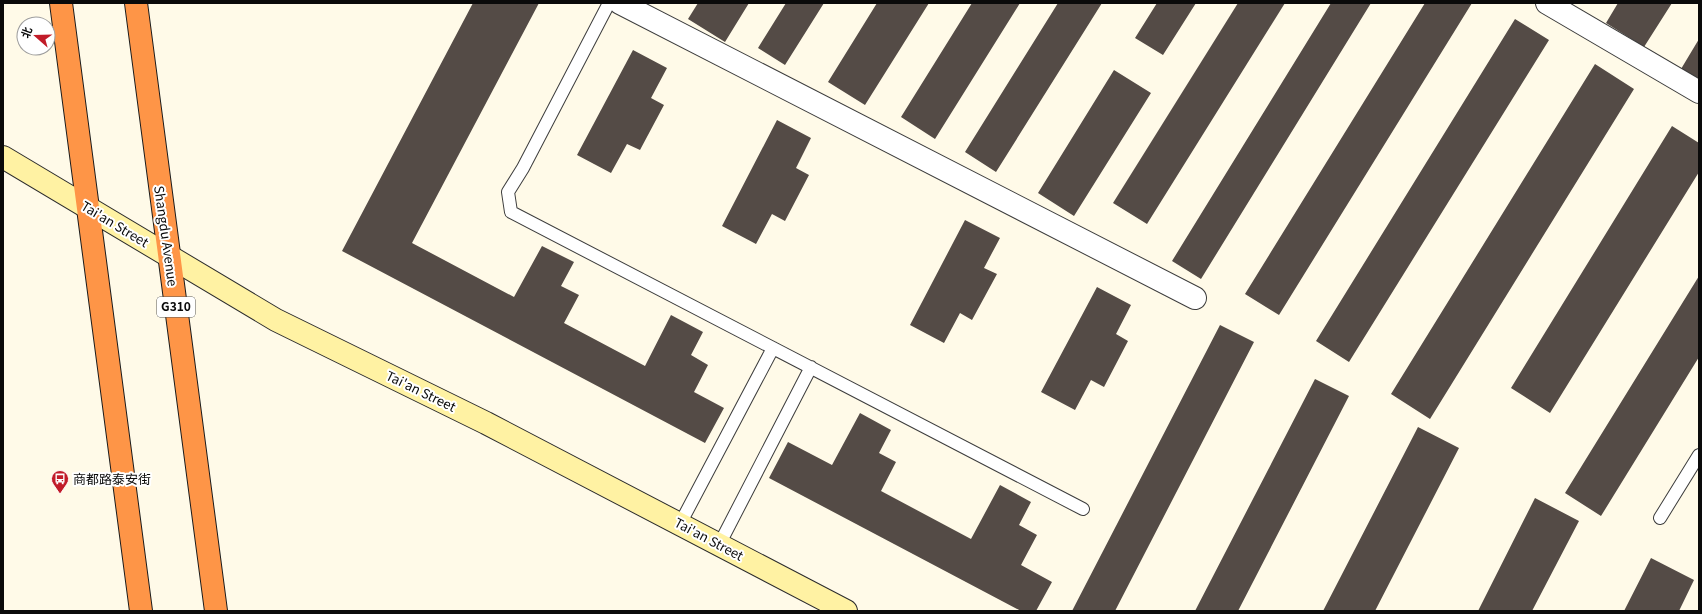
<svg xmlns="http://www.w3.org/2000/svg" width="1702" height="614" viewBox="0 0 1702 614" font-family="Georgia,'Noto Sans SC',serif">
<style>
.building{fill:#544b46}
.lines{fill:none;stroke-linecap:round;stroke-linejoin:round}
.lane-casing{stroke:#3d3d3d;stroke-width:14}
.street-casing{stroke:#3d3d3d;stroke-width:24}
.secondary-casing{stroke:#2c2c2c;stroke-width:24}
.highway-casing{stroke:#1b1b1b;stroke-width:24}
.lane{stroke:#fff;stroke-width:12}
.street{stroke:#fff;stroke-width:22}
.secondary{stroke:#fff2a3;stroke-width:22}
.highway{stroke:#fe9547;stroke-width:22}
.labels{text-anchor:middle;stroke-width:4;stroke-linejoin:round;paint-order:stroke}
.shield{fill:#fff;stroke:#545454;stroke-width:1}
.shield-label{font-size:12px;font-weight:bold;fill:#0a0a0a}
.street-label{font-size:13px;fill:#0a0a0a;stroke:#fff}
.poi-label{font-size:13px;fill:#0a0a0a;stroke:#fff;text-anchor:start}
</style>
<rect width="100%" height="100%" fill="#fffae8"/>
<path class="building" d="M473,3H539L412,243L514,297L542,246L574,262L561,286L579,295L564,323L645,366L671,315L703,332L691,355L708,365L694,392L724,408L705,443L342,251Z
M698,3H749L725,42L688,19Z
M786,3H824L785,65L758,48Z
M877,3H929L865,105L828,82Z
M972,3H1020L935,139L901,117Z
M1058,3H1102L996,172L965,152Z
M1157,3H1196L1163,55L1135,38Z
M1238,3H1285L1147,224L1113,203Z
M1331,3H1371L1201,279L1172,261Z
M1425,3H1472L1279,315L1245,294Z
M1618,3H1672L1644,47L1606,23Z
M1515,19L1549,40L1349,362L1316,341Z
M1699,39V79L1681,69Z
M633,50L667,68L651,98L664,105L640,150L627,144L611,173L577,155Z
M1595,64L1634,89L1430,419L1391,394Z
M1114,70L1151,93L1074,216L1038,193Z
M777,120L811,138L796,168L809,175L785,221L772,214L756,244L722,226Z
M1672,126L1699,143V172L1550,413L1511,388Z
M965,220L1000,238L984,268L997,274L972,320L960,313L944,343L910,325Z
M1699,276V357L1601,516L1565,493Z
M1097,287L1131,305L1116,334L1128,341L1104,387L1091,380L1075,410L1041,392Z
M1220,325L1254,342L1115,611H1072Z
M1315,379L1349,396L1238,611H1195Z
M860,413L891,430L879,453L896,462L881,491L971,539L1000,485L1031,502L1019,525L1037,535L1021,565L1052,582L1036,611H1021L769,478L788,442L832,465Z
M1418,427L1459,448L1375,611H1323Z
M1535,498L1579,521L1532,611H1478Z
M1651,558L1694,580L1679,611H1624Z"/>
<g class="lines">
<defs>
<path id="lane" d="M609,3L523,168L508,192L511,212L1083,509
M1660,518L1699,455
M680,524L773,348
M719,545L811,367"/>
<path id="street" d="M620,3L1195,298
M1547,3L1699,92"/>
<path id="secondary" d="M3,157L276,320L486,423L846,611"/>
<path id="highway" d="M61,3L141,611
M136,3L216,611"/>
</defs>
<use href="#lane" class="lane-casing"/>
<use href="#street" class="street-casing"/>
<use href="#secondary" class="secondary-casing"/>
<use href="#highway" class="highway-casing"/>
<use href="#lane" class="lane"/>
<use href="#street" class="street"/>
<use href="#secondary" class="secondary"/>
<use href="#highway" class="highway"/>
</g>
<defs>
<symbol id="bus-pin" viewBox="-11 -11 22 30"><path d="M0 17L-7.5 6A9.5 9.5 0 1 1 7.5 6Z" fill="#c11b28" stroke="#fff"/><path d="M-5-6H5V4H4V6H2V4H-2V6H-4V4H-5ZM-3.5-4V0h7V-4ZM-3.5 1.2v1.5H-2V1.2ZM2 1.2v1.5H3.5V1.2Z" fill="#fff"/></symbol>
</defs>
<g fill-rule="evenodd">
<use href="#bus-pin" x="50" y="469" width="20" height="27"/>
</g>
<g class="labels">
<rect class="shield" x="157" y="297" width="38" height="20" rx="3"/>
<g class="shield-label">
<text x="176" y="311">G310</text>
</g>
<g class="street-label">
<text transform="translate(115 224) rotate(31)" y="5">Tai'an Street</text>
<text transform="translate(166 236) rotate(82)" y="5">Shangdu Avenue</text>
<text transform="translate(421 391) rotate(26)" y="5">Tai'an Street</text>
<text transform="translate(709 539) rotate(28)" y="5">Tai'an Street</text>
</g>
<g class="poi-label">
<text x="73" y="484">商都路泰安街</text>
</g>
</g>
<rect width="1702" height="614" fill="none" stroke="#0a0a0a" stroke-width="8"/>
<g transform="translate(36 36) rotate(290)"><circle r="19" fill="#ffffff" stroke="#9d9d9d"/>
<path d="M0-3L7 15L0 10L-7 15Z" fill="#c11b28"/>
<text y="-6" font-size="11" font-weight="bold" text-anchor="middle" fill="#0a0a0a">北</text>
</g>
</svg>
